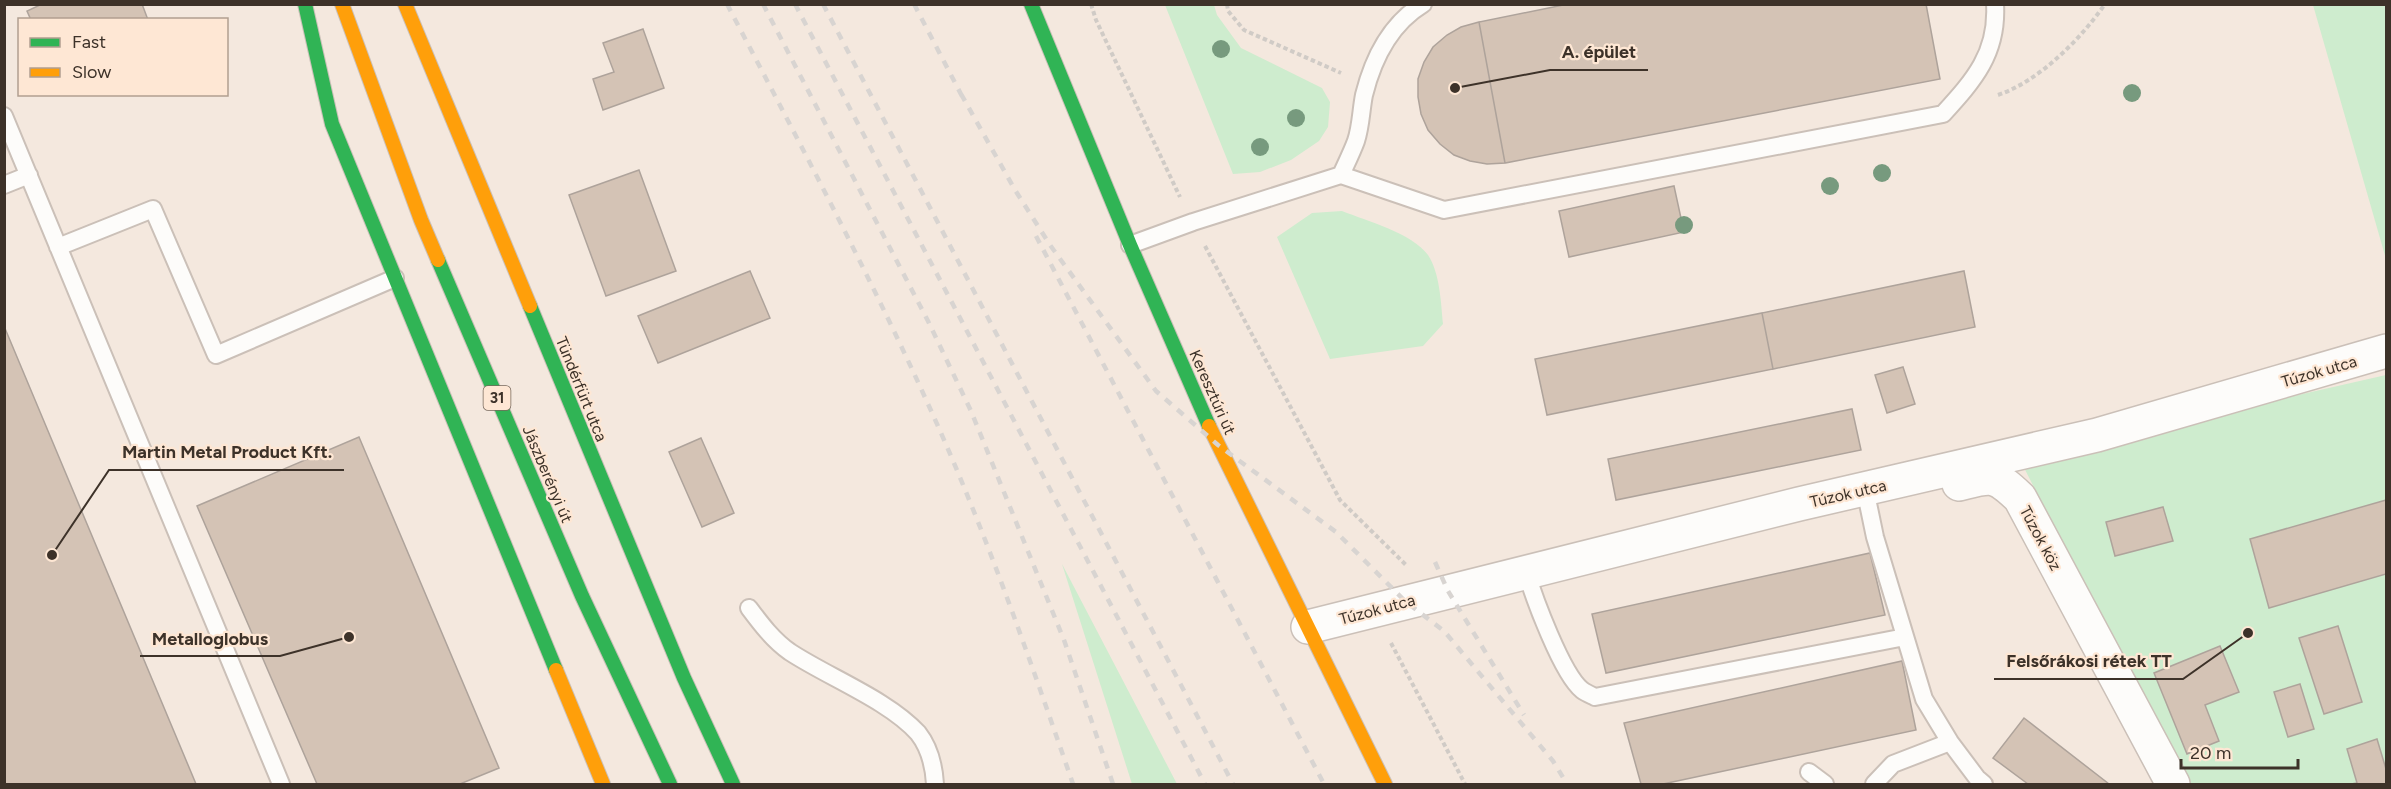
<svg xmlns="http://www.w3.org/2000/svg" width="2391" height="789" viewBox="0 0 2391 789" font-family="Figtree,sans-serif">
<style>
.green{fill:#ceecce}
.building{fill:#d4c3b5;stroke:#aea39b;stroke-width:1.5}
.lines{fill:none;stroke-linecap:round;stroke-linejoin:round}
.lane-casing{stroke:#cbc0b8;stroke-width:20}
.street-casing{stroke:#cbc0b8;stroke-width:36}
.fast-casing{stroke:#cbc0b8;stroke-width:16}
.slow-casing{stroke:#cbc0b8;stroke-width:16}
.path{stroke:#d0cbc6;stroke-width:4;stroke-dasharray:4.5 3;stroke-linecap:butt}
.lane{stroke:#fdfcfa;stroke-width:16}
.street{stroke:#fdfcfa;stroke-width:33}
.fast{stroke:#30b455;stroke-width:14}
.slow{stroke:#ff9f0a;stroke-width:14}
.rail{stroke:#d8d4d1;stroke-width:4.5;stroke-dasharray:8 8;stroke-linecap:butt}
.tree{fill:#779a7e}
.labels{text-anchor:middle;stroke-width:4.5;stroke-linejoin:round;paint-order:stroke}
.shield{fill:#fee7d4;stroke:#77685c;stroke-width:1.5}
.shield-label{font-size:15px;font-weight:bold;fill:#3d3229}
.street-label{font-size:16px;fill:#3d3229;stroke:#fee7d4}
.leader{fill:none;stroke:#3d3229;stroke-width:2}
.callout-dot{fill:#3d3229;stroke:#fee7d4;stroke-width:2}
.callout-label{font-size:18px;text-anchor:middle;font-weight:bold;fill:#3d3229;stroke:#fee7d4;stroke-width:4.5;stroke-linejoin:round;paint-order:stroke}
</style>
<rect width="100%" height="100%" fill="#f4e8de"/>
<path class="green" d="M1165,5H1214L1217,15L1241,48L1322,88L1330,102L1328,127L1319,141L1291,160L1260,172L1233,174Z
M2313,5H2386V259Z
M1342,211C1367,221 1412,233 1428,255C1440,273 1441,303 1443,324L1423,346L1330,359L1277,237L1312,213Z
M2386,375V784H2187L2021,462L2223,412Z
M1062,564L1177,784H1132Z"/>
<path class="building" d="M42,4H142L148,20H31L27,11Z
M1568,4H1926L1940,79L1505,163L1479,22Z
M1479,22L1505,163L1487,164L1470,161L1454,155L1440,144L1428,130L1421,114L1418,97V79L1424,62L1433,47L1447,35L1461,27Z
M643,29L664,88L603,110L593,79L614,72L603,43Z
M639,170L676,271L606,296L569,195Z
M1674,186L1684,232L1569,257L1559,211Z
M750,271L770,318L658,363L638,316Z
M1964,271L1975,327L1773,369L1762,313Z
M1762,313L1773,369L1547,415L1535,359Z
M4,326L196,784H4Z
M1903,367L1915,404L1887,413L1875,375Z
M1852,409L1861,450L1616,500L1608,459Z
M359,437L499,768L460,784H317L197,506Z
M701,438L734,513L702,527L669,452Z
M2386,500V574L2269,608L2250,539Z
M2163,507L2173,541L2115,556L2106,522Z
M1870,553L1885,615L1606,673L1592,614Z
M2338,626L2362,702L2324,714L2299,638Z
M2220,646L2239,692L2205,705L2219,741L2187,754L2154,673Z
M1902,661L1916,730L1663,784H1641L1624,723Z
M2300,684L2314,729L2288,737L2274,692Z
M2024,718L2109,784H2028L1993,758Z
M2377,739L2386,769V784H2351L2357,783L2347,749Z"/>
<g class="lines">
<defs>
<path id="lane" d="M4,116L281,784
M1341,175C1346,164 1352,152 1356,141C1361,126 1361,110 1364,95C1373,59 1390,24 1423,4
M4,185L29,175
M1130,245L1193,222L1341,175L1444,210L1943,114C1974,80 1998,53 1995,4
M58,247L153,209L216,355L395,278
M1865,489L1875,537L1924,699L1950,742L1977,778L1984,784
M1526,571C1534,598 1562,674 1582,690C1586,693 1591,695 1595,697L1905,637
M749,608C761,624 773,640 790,652C828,677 888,700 918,733C929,747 934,767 935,784
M1809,772L1825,784
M1874,784L1893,764L1950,742"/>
<path id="street" d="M1959,484C1992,476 1994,473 2020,498L2173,784
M1308,627L1799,504L2097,435L2386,351"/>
<path id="fast" d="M305,4L332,124L556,670
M1031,4L1130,245L1209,426
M438,260L582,596L670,784
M530,306L684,678L733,784"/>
<path id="slow" d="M342,4L421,220L438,260
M405,4L530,306
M1209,426L1385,784
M556,670L603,784"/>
</defs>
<use href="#lane" class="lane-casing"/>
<use href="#street" class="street-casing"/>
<use href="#fast" class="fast-casing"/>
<use href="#slow" class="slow-casing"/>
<path class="path" d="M1091,4L1096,20L1180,197
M1227,4L1228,11L1244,30L1341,73
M1998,95C2039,81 2080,40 2105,4
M1205,246L1340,500L1406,565
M1391,643L1465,784"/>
<use href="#lane" class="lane"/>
<use href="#street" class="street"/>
<use href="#fast" class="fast"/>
<use href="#slow" class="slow"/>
<path class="rail" d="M727,4C798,140 870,275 933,415C987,535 1030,660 1073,784
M763,4L928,321L971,411L1064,640L1113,784
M795,4L1205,784
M823,4L1233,784
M914,4L964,100
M961,94L1015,190L1050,245L1156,391L1218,445L1336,532L1406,602L1444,631L1553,761L1567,784
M1036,236L1324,784
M1435,562L1448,591L1524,715"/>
</g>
<g class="tree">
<circle cx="1221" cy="49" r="9"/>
<circle cx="2132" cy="93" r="9"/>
<circle cx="1296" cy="118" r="9"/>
<circle cx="1260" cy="147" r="9"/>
<circle cx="1882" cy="173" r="9"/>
<circle cx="1830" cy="186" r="9"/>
<circle cx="1684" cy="225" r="9"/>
</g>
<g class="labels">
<rect class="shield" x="483.5" y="386" width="27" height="24" rx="4.5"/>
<g class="shield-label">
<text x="497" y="403">31</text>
</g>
<g class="street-label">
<text transform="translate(2319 371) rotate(-16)" y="6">Túzok utca</text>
<text transform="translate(582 389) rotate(68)" y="6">Tündérfürt utca</text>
<text transform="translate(1213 392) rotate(66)" y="6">Keresztúri út</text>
<text transform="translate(548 474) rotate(67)" y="6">Jászberényi út</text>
<text transform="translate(1848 493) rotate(-13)" y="6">Túzok utca</text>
<text transform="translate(2041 538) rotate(62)" y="6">Túzok köz</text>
<text transform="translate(1377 609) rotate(-15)" y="6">Túzok utca</text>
</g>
</g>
<path class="leader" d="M1455 88L1550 70H1648M52 555L109 470H344M349 637L280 656H140M2248 633L2183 679H1994"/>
<g class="callout-dot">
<circle cx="1455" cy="88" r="6"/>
<circle cx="52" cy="555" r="6"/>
<circle cx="349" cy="637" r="6"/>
<circle cx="2248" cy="633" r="6"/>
</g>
<g class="callout-label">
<text x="1599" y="58">A. épület</text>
<text x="227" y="458">Martin Metal Product Kft.</text>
<text x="210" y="645">Metalloglobus</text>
<text x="2089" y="667">Felsőrákosi rétek TT</text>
</g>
<rect width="2391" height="789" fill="none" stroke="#3d3229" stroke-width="12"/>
<rect x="18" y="18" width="210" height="78" fill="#fee7d4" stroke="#b19f90" stroke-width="1.5"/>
<rect x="30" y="38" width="30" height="9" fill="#30b455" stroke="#b19f90" stroke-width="1.5"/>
<text x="72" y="48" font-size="18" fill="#3d3229">Fast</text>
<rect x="30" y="68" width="30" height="9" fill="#ff9f0a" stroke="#b19f90" stroke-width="1.5"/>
<text x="72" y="78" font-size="18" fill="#3d3229">Slow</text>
<path d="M2181 759v9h117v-9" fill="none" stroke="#3d3229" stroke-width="3"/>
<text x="2190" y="759" font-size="18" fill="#3d3229" stroke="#fee7d4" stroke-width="4.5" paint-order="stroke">20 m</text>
</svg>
